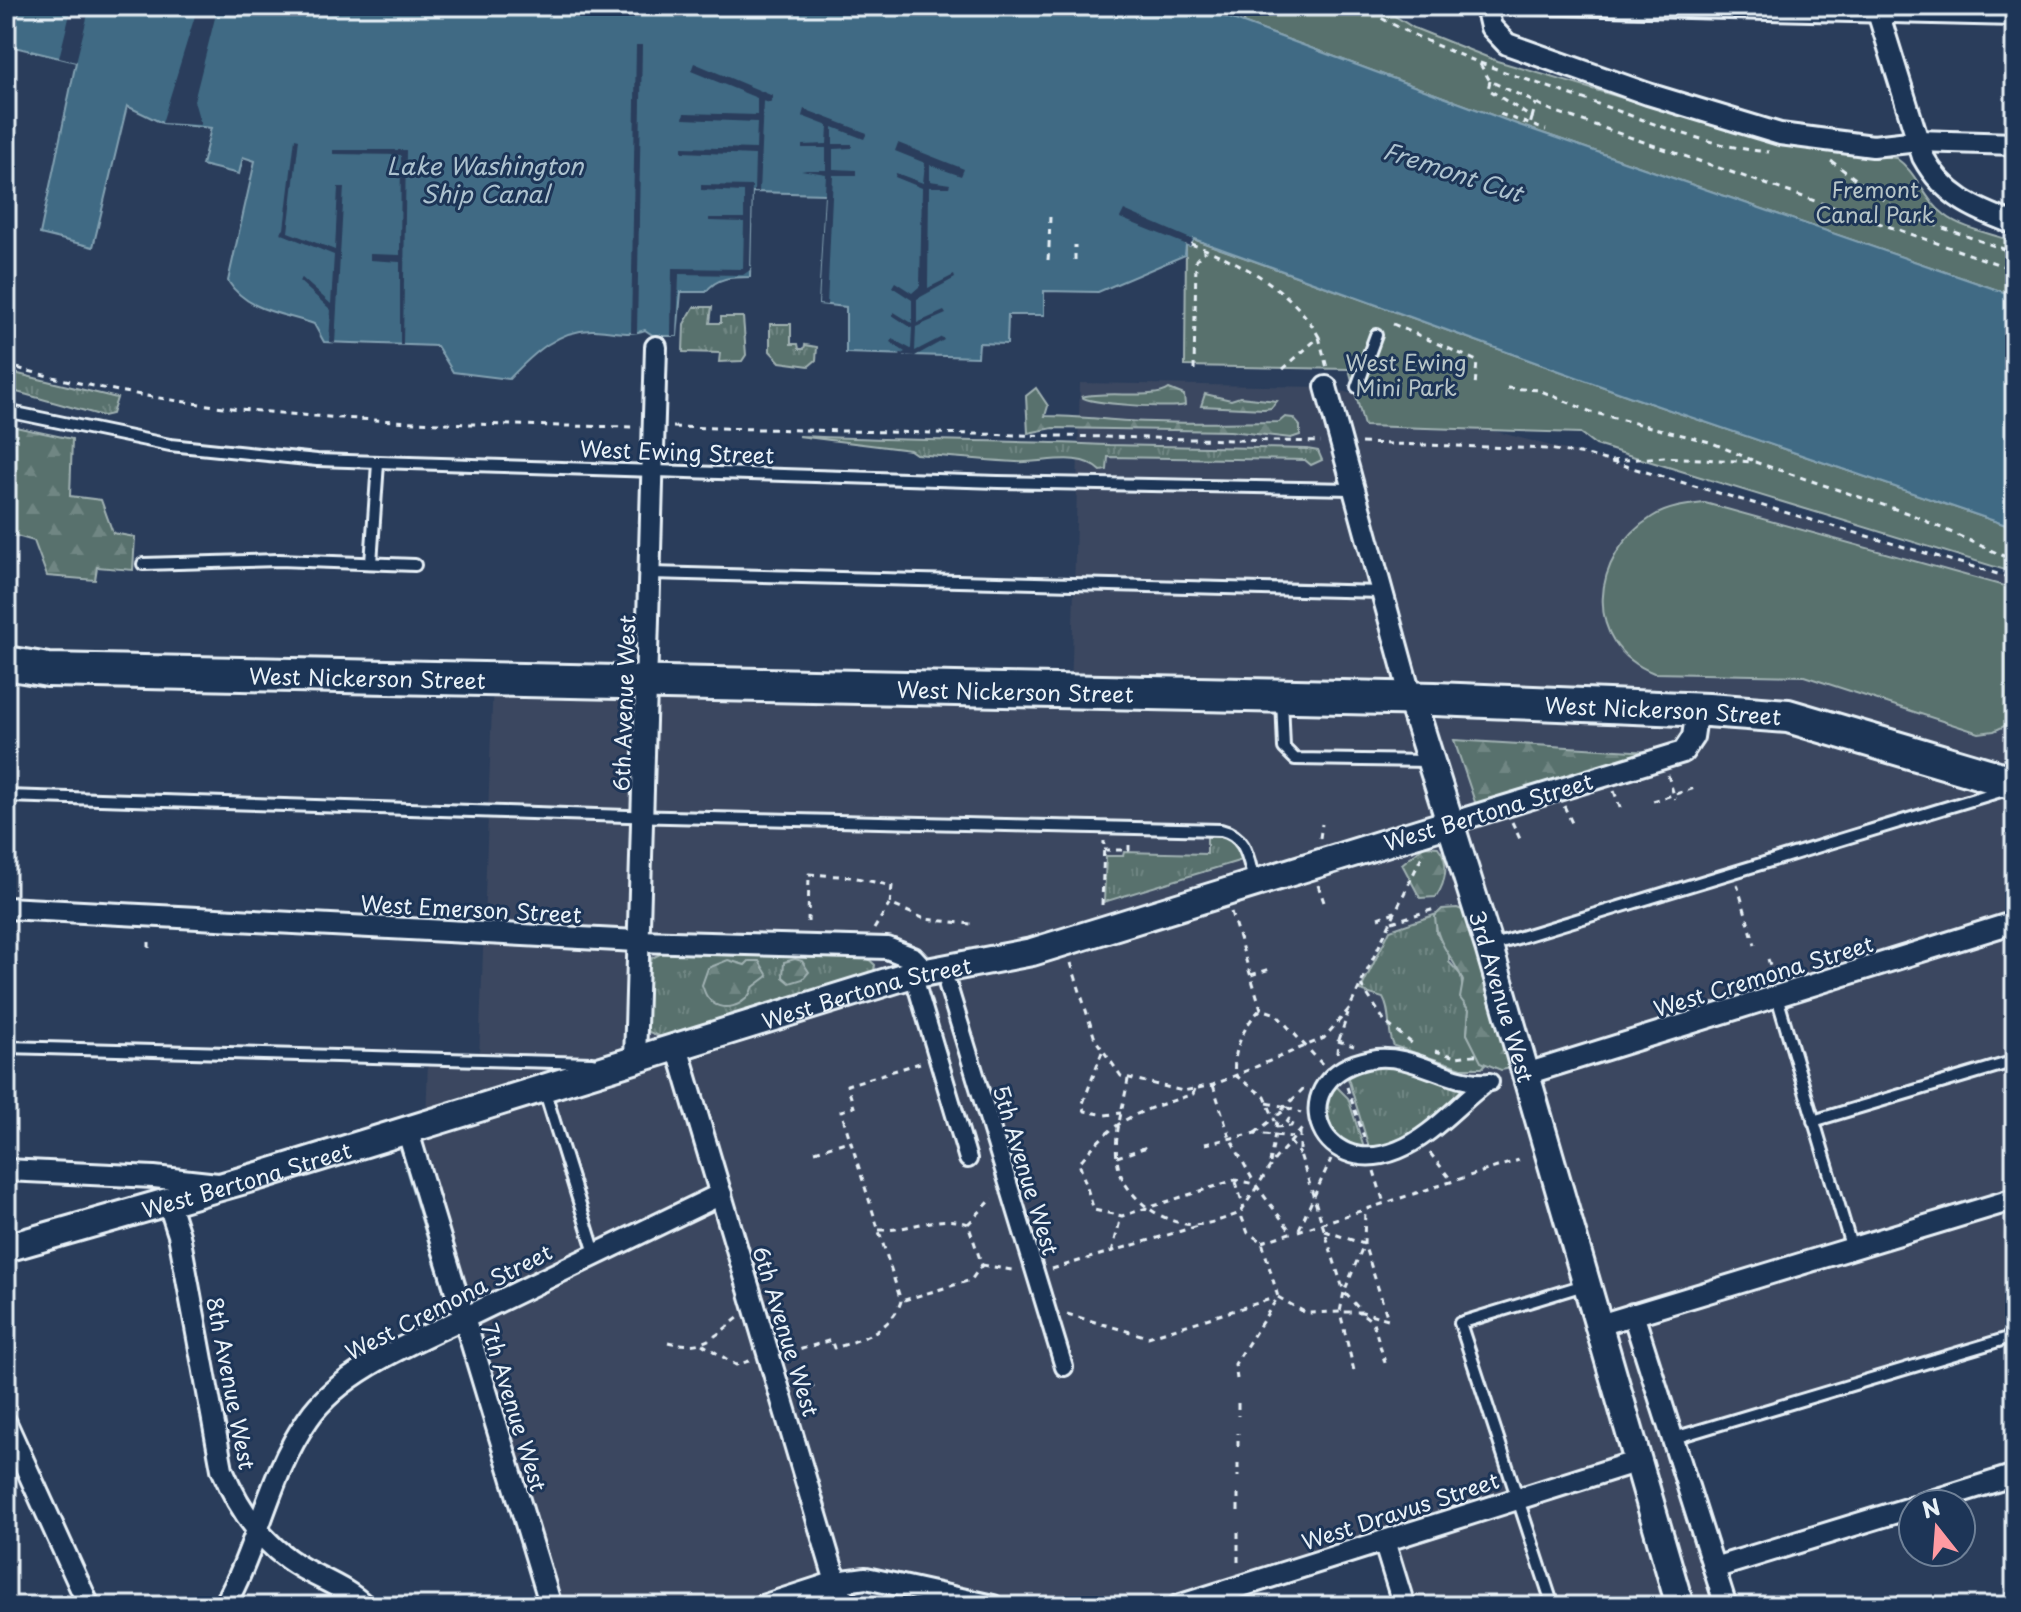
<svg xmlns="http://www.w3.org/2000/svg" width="2021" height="1612" font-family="'Playpen Sans',sans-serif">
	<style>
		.built { fill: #3a4760 }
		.industrial { fill: url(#industrial-grid) }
		.grass { fill: url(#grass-tufts); stroke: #a0b1b2; stroke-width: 2 }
		.forest { fill: url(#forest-firs); stroke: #a0b1b2; stroke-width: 2 }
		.green { fill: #58716d; stroke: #a0b1b2; stroke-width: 2 }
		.water { fill: #3f6b84; stroke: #83a1b2; stroke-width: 2 }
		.pier { fill: #2a3d5b }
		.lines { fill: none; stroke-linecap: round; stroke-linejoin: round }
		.stream { stroke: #83a1b2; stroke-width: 5 }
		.service-casing { stroke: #e8f1f8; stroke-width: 16 }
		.pedestrian-casing { stroke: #e8f1f8; stroke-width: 22 }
		.minor-casing { stroke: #e8f1f8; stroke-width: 26 }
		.tertiary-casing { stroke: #e8f1f8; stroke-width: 32 }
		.primary-casing { stroke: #e8f1f8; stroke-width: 38 }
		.path { stroke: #e8f1f8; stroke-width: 3; stroke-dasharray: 6 6; stroke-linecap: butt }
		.service { stroke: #1d3557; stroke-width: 10 }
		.pedestrian { stroke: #1d3557; stroke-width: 16 }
		.minor { stroke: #1d3557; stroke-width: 20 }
		.tertiary { stroke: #1d3557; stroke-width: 26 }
		.primary { stroke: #1d3557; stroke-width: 32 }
		.labels { text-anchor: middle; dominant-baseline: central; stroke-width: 6; stroke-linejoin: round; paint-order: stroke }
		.park-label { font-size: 22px; fill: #b6c4c7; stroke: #1d3557 }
		.street-label { font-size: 22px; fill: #e8f1f8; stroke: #1d3557 }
		.water-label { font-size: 24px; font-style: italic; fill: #adc2cf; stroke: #1d3557 }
	</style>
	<defs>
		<pattern id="industrial-grid" width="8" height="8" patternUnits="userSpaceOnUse" patternTransform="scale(2)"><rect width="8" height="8" fill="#3a4760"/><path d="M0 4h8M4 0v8" fill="none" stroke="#566278"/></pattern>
		<pattern id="grass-tufts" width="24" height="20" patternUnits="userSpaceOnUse" patternTransform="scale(2)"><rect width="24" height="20" fill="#58716d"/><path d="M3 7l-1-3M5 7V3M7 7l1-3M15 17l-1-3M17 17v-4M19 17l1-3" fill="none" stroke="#708683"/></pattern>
		<pattern id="forest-firs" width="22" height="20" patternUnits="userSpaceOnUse" patternTransform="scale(2)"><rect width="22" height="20" fill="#58716d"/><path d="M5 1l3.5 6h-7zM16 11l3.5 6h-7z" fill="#708683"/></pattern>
	</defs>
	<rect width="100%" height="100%" fill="#2a3d5b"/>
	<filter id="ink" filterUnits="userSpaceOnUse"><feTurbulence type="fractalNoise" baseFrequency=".0125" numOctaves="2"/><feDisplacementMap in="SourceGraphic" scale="16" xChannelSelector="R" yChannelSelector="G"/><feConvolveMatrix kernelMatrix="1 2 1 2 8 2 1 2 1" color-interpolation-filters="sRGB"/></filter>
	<g filter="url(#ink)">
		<g class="built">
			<path d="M1952 6H2015V17L1951 15Z"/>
			<path d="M1080 383 1326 387 1608 461 2015 579V1336L1675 1438 1724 1606H1404L1384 1541 1178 1606H993L836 1582 852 1606H551L407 1129 426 1123 428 1058 479 1059 493 678 1071 693Z"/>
		</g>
		<path class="industrial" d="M1197 6H1253L1243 23Z"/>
		<g class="grass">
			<path d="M694 307H712L710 323H721V317H743L746 355 742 361 719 362 720 353 683 352 684 324Z"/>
			<path d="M770 324H791V344H798L799 349H804L805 345 817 347 816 360 809 366 780 362 770 351Z"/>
			<path d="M6 371 117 398 112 414 103 416 6 389Z"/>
			<path d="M798 436C902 441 1007 440 1109 445L1307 449 1318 451 1322 460 1311 465 1305 460 1108 457 1107 470 1101 471C1079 450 1043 464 1016 462 983 460 950 457 916 454L910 450Z"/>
			<path d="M1207 834C1228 834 1236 839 1242 860L1104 902 1106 856H1123L1124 852 1207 854Z"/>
			<path d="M1437 914 1436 933 1449 949V962L1461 975 1464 1004 1469 1010 1467 1034 1485 1065 1482 1068H1462L1394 1046C1386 1030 1392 1013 1383 998L1360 991 1390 930Z"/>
			<path d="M664 952 865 956 875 965 874 972 867 977 665 1039 649 1032 646 1025 650 965 652 958Z"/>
			<path d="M1390 1064 1462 1089C1442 1112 1403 1153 1369 1147L1347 1075 1367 1065Z"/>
			<path d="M1336 1086 1348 1098 1364 1148C1338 1141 1327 1128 1326 1102Z"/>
		</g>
		<g class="forest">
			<path d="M1036 388 1048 406 1045 416C1074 416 1098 419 1128 421 1178 424 1229 423 1279 422L1285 417 1293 418 1300 426V435L1291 438 1230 431 1053 428 1028 433 1026 396Z"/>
			<path d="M1169 389 1184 395 1185 405C1172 409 1089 404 1082 397 1105 390 1154 400 1169 389Z"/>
			<path d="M1205 394 1231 400 1240 397 1277 401 1271 408 1264 409 1201 406Z"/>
			<path d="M6 425 72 439 70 496 101 500 113 533 135 537 133 570 97 567 95 580 47 576 34 541 6 533Z"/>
			<path d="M1454 740 1650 752 1476 805Z"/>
			<path d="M1424 846 1438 847C1450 862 1446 882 1436 897L1420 898 1402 864Z"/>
			<path d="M1457 908 1470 913 1483 980 1489 986 1512 1068 1501 1070 1481 1062 1467 1034 1469 1010 1460 998 1463 981C1454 957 1436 945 1435 916L1442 909Z"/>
			<path d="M795 959 802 961 809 972 803 979 790 983 783 977 784 962Z"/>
			<path d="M728 960 745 965 749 961H759L768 976 752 988C748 1006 720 1015 708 998 705 995 704 990 702 985L708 968Z"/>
		</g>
		<g class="green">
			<path d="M1253 6H1379L1414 28 1497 61 1772 142 1896 158C1917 172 1924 200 1945 215 1962 229 1994 234 2015 242V296L1519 125 1243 23Z"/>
			<path d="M1193 239 1629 396 2015 528V573L1596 445 1580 433 1364 426 1349 369 1185 366 1186 244Z"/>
			<path d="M1705 503 2015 589V721L1994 731 1979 733 1804 676 1654 673C1581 644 1591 555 1652 517 1668 507 1687 505 1705 503Z"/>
		</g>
		<path class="water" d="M6 6H1197L1519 125 2015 296V528L1629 396 1194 239 1190 246 1186 245 1185 255 1098 292 1044 291V315H1008L1007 344 979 343 978 357 846 353V307L819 304 825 194 752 192 750 277C733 277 716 277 706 292H681L677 336H654L645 330C630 336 611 331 595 330 559 328 532 355 509 379L453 372 437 346 324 342 314 324C282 313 247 311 228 281L255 161 243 157 239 174 202 165 211 128 162 123 127 106 93 247 40 234 76 62 6 45Z"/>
		<g class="pier">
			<path d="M72 6H90L76 62 59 58Z"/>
			<path d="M198 6H218L194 101 201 125 162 123Z"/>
			<path d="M636 45H642L637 333H631Z"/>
			<path d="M694 63 773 96 770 103 763 101 759 192H754L755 155 682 152V147L756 149 757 122 683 119 684 113 757 115V98L691 71Z"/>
			<path d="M804 109 867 133 864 139 833 127V144H852V148L833 149V169L856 170V175H833L827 305 819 304 826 174 801 170H826V148H802V145L827 144 828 126 802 116Z"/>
			<path d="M295 138 299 139 288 232 335 250 338 187H344L335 343 329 342 331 310 299 281 302 278 331 304 334 255 280 233 284 229Z"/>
			<path d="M898 143 964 169 961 176 930 165V181L950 184 949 187H929L928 288 954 275 955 278 917 299V323L944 311 946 314 916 327 915 351 942 337 944 340 915 356 899 355 905 352 890 342 892 339 911 349 912 328 892 315 894 312 912 323V300L892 287 895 282 912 293 920 286 922 188 895 177 896 173 923 183 925 163 895 151Z"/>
			<path d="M333 150H406L403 345H400V262L370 260V254L400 255 401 155 333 154Z"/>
			<path d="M701 185 752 186 750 270 743 275 679 274 677 336H671L672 268 743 269 744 222 709 221V218H744V192L701 190Z"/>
			<path d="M1124 210 1193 240 1190 246 1120 218Z"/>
		</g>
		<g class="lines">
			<path class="stream" d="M405 1161 449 1305"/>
			<g class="service-casing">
				<g id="service">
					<path d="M1486 7 2015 20"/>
					<path d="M1357 387 1376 335"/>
					<path d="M6 411 170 445 317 460 998 482 1351 489"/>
					<path d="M371 563 378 463"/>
					<path d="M143 564 279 560 415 565"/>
					<path d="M651 573 1381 592"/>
					<path d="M1282 698 1284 748 1295 759 1430 761"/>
					<path d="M6 796 627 816 1221 830C1247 836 1248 859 1254 881"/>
					<path d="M1491 946 2004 790"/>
					<path d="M1777 997 1852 1249"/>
					<path d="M6 1047 592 1063"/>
					<path d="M544 1089 595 1253"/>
					<path d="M1813 1121 2015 1061"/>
					<path d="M1674 1438 2015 1336"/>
					<path d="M1553 1606 1460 1323 1584 1285"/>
				</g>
			</g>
			<g class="pedestrian-casing">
				<g id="pedestrian">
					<path d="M913 974 968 1159"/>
					<path d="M948 986 1064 1367"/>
					<path d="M1486 1083C1458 1104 1431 1137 1398 1150 1316 1183 1280 1076 1371 1059 1412 1051 1449 1086 1490 1082"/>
				</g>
			</g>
			<g class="minor-casing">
				<g id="minor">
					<path d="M1486 6 1491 27 1507 44 1648 94 1780 134 1873 146 1918 141 2015 144"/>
					<path d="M1876 6 1923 157C1945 197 1975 209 2015 224"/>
					<path d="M1326 387 1411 698"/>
					<path d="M1450 823 1683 752 1693 737 1697 710"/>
					<path d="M6 908 637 941 887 948 913 958 925 971"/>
					<path d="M677 1047 836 1582 866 1578 993 1606"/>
					<path d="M635 1061 656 347"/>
					<path d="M1526 1074 2015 922"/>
					<path d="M407 1129 551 1606"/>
					<path d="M6 1170 154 1177 218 1184"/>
					<path d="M168 1201 179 1235 222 1469C239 1510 263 1546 302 1568 325 1581 346 1588 365 1606"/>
					<path d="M1633 1314 1726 1606"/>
					<path d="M1596 1326 2015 1199"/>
					<path d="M6 1423 89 1606"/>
					<path d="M1922 1504 2015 1475"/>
					<path d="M1384 1541 1404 1606"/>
					<path d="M1714 1568 1913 1507"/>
					<path d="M224 1606C258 1547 268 1476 308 1419 342 1368 426 1337 481 1310 561 1271 641 1232 721 1194"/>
					<path d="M762 1606 836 1582 842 1597 852 1606"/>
					<path d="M1178 1606 1638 1461"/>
				</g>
			</g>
			<g class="tertiary-casing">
				<g id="tertiary">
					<path id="s1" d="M1411 698 1489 947 1680 1606"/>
					<path id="s2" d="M6 1248 262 1175 906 976 1032 952 1450 823"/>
				</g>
			</g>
			<g class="primary-casing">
				<g id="primary">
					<path id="s3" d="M6 663 48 670 1435 699 1708 710 1788 716 2015 783"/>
				</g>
			</g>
			<g class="path">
				<path d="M1361 6C1433 51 1512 74 1592 102 1649 121 1708 147 1769 152"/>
				<path d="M1480 64 1490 81 1551 110 2015 270"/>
				<path d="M1490 81 1488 89 1532 118 1530 125"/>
				<path d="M1500 114 1546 130"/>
				<path d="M1532 118 1536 103"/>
				<path d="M1831 161 1903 214 2015 253"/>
				<path d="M1191 244C1241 262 1293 289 1319 337L1281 371"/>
				<path d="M1049 247 1050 216"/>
				<path d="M1048 260 1049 247"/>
				<path d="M1075 260V245"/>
				<path d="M1393 324 1477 361 1475 387"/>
				<path d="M1319 337 1327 368"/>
				<path d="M6 365C212 422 422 424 634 427"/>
				<path d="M1194 370 1196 260 1205 251"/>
				<path d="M1507 388 1539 390 1591 412 1710 442 1752 460"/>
				<path d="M673 427 1321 442"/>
				<path d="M1361 443 1549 449 1591 456 2015 579"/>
				<path d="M1611 461 1664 457 1755 462 1910 514 2015 561"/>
				<path d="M1668 775 1675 799"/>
				<path d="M1614 791 1621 810"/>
				<path d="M1653 801 1695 788"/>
				<path d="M1564 806 1573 825"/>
				<path d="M1512 822 1521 841"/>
				<path d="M1320 838 1322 824"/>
				<path d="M1104 850H1129V843"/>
				<path d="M1737 884 1755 945"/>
				<path d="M1318 885 1325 905"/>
				<path d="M1102 905 1104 841"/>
				<path d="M1231 912 1261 1009 1276 1014 1322 1064"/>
				<path d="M1378 918 1395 912"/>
				<path d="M808 922 809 874 852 877 892 886 890 904 925 919 971 924"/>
				<path d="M1392 922 1438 908"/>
				<path d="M874 929 889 905"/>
				<path d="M149 948V936"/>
				<path d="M1768 959 1773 974"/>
				<path d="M1071 963 1095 1039 1121 1076 1183 1091 1213 1085 1324 1038 1349 1009 1422 856"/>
				<path d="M1251 975 1270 969"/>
				<path d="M1361 985 1386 1023 1413 1044"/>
				<path d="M1260 1010C1244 1024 1232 1053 1235 1075L1265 1097 1275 1121"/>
				<path d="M1339 1040 1348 1013"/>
				<path d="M1435 1051 1456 1057 1482 1054"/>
				<path d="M1102 1052 1082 1106 1085 1111 1105 1115 1121 1113"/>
				<path d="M1337 1053 1338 1041 1354 1046"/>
				<path d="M1128 1079C1124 1106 1112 1137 1118 1165 1124 1199 1170 1230 1204 1224 1216 1222 1229 1217 1240 1213L1275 1159 1302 1129"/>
				<path d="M1213 1085 1230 1138 1255 1184"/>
				<path d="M1347 1087 1364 1137"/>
				<path d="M1195 1089 1193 1094C1137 1113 1118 1115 1079 1163L1094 1210 1122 1216 1235 1180 1255 1184 1292 1233"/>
				<path d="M1267 1103 1287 1107"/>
				<path d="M1282 1110 1305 1087"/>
				<path d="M1276 1127 1291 1126 1293 1121 1289 1119 1286 1124"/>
				<path d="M1300 1132V1154L1344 1292 1340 1312H1362L1344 1292 1364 1244 1365 1210"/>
				<path d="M1255 1133 1274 1118"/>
				<path d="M1290 1142 1300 1154"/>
				<path d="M1205 1144 1255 1133 1293 1137"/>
				<path d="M815 1151 849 1141"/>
				<path d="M1430 1153 1452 1181"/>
				<path d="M1117 1157 1147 1147"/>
				<path d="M1270 1163 1278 1115 1288 1108 1301 1113"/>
				<path d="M1374 1171 1384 1203"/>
				<path d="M1236 1182 1244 1208"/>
				<path d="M968 1224 993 1198"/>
				<path d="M1299 1229 1331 1159"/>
				<path d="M879 1230C909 1231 940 1213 968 1224L982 1265 971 1280 901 1301"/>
				<path d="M1298 1231 1519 1160"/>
				<path d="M1325 1231 1364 1244 1388 1319 1362 1312"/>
				<path d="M1262 1242 1293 1232"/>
				<path d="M1112 1252 1121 1217"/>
				<path d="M982 1265 1017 1271"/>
				<path d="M1052 1269 1198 1226"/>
				<path d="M1278 1297 1306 1313 1340 1312 1355 1375"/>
				<path d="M1067 1314 1148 1337 1274 1298"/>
				<path d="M1364 1315 1373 1322 1386 1366"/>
				<path d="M668 1342C703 1350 712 1339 739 1317"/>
				<path d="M702 1344 736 1365 752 1360"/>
				<path d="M789 1353 831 1340 834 1348C859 1341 893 1329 901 1301L841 1111 854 1107 847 1085 920 1063"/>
				<path d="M1237 1379 1235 1364 1278 1297 1262 1242 1248 1233 1240 1213"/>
				<path d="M801 1398 814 1385H819"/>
				<path d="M1238 1403V1416"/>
				<path d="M1238 1446V1433"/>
				<path d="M1238 1463V1477"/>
				<path d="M1238 1511V1494"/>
				<path d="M1238 1532V1566"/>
			</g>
			<use href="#service" class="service"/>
			<use href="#pedestrian" class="pedestrian"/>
			<use href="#minor" class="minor"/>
			<use href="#tertiary" class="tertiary"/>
			<use href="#primary" class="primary"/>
		</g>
	</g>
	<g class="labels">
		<g class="park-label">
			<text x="1875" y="188">Fremont<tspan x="1875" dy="25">Canal Park</tspan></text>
			<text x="1406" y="361">West Ewing<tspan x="1406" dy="25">Mini Park</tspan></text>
		</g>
		<g class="street-label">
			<text transform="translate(677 451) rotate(2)">West Ewing Street</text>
			<text stroke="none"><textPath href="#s3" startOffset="362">West Nickerson Street</textPath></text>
			<text stroke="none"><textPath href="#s3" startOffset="1010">West Nickerson Street</textPath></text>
			<text transform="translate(623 703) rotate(-88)">6th Avenue West</text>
			<text stroke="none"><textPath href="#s3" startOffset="1658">West Nickerson Street</textPath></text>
			<text transform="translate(1488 811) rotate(-17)">West Bertona Street</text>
			<text transform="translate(471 908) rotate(3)">West Emerson Street</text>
			<text transform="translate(1763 975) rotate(-17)">West Cremona Street</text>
			<text stroke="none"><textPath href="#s2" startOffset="898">West Bertona Street</textPath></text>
			<text stroke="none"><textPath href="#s1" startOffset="312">3rd Avenue West</textPath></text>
			<text transform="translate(1027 1170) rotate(73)">5th Avenue West</text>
			<text stroke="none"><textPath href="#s2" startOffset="250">West Bertona Street</textPath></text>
			<text transform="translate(448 1301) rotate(-27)">West Cremona Street</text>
			<text transform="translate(787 1331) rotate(73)">6th Avenue West</text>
			<text transform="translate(232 1383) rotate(79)">8th Avenue West</text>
			<text transform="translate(515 1407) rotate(73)">7th Avenue West</text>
			<text transform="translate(1400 1510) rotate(-18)">West Dravus Street</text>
		</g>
		<g class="water-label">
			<text x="485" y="165">Lake Washington<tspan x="485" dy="28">Ship Canal</tspan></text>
			<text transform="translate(1453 171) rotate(18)">Fremont Cut</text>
		</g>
	</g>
	<rect width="2021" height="1612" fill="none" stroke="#1d3557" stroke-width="32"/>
	<rect x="16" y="16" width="1989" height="1580" fill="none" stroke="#e8f1f8" stroke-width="3" filter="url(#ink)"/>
	<g transform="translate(1937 1528) rotate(343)"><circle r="38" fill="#1d3557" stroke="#6e8097" stroke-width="2"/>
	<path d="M0-6L14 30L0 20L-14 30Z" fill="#ff9aa2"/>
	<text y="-12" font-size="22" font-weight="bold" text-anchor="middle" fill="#e8f1f8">N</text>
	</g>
</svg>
